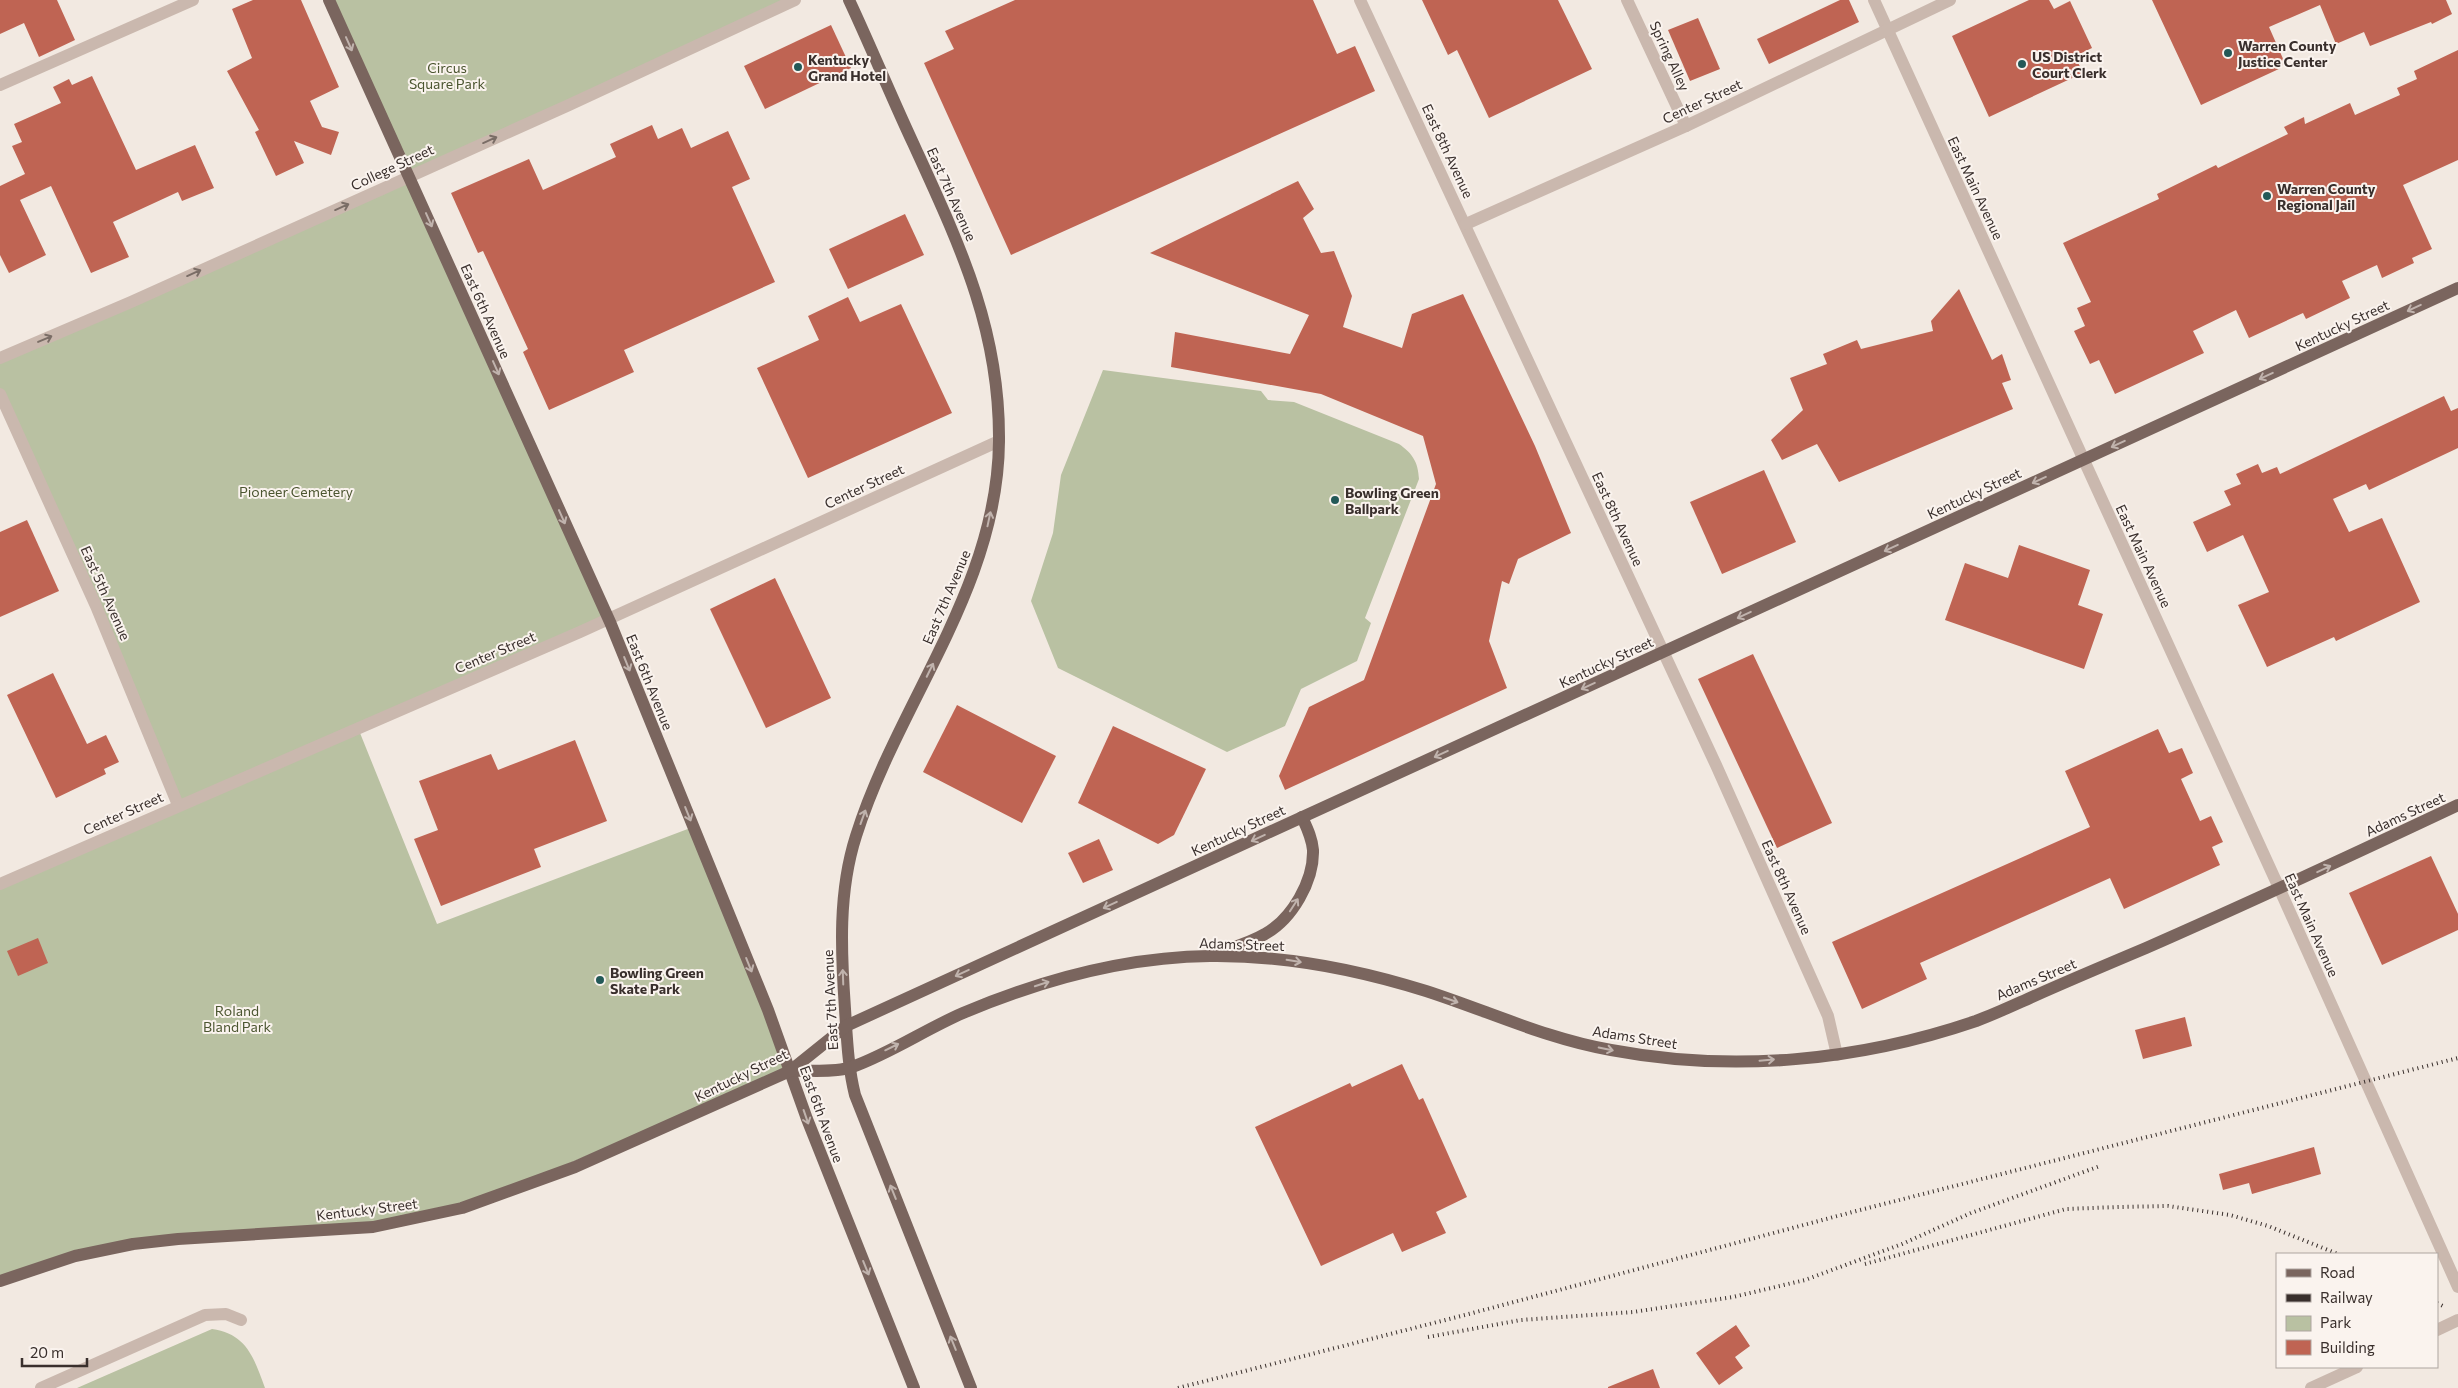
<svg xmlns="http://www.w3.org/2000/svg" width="2458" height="1388" font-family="Commissioner,sans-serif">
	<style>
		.green { fill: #b9c1a2 }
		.building { fill: #bf6453 }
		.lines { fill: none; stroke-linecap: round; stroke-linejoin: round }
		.minor { stroke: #cab8ae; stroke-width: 12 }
		.major { stroke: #7a655e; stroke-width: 12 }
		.rail { stroke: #392f2c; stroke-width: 4; stroke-dasharray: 1 4; stroke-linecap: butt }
		.oneway { stroke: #c0b3ad }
		.oneway2 { stroke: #7a6d66 }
		.poi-dot { fill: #235958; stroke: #faf3ee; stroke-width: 2 }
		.labels { text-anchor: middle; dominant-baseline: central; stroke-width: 4; stroke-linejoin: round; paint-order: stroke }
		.poi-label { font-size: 14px; font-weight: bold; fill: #392f2c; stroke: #faf3ee; text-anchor: start }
		.street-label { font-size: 14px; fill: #392f2c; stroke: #faf3ee }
		.park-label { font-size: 14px; fill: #4c5631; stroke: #faf3ee }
	</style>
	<rect width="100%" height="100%" fill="#f2e9e1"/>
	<g class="green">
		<path d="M329 0H794L409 176 610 622 358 728 437 924 693 827 790 1071 462 1208 330 1230 178 1239 75 1256 0 1282V885L178 805 0 395V358L409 176Z"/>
		<path d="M1103 370 1261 391 1268 400 1294 402 1399 444C1413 454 1418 462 1419 479L1365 618 1371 623 1357 661 1301 689 1285 726 1227 752 1058 668 1031 601 1053 533 1061 475Z"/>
		<path d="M212 1329C247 1334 254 1358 265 1388H77Z"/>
	</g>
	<g class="building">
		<path d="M0 0H57L75 40 39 57 24 23 0 34Z"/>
		<path d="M253 0H301L339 87 310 101 322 127 339 132 331 155 294 141 304 163 276 176 255 132 259 130 227 71 252 58 232 9Z"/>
		<path d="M1015 0H1313L1337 54 1355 46 1375 91 1011 255 924 63 954 49 945 31Z"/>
		<path d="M1422 0H1558L1592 69 1489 118 1457 50 1448 55Z"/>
		<path d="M1840 0H1849L1859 22 1769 64 1757 39Z"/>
		<path d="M2029 0H2049L2054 9 2070 1 2092 48 2075 56 2083 73 1989 117 1952 36Z"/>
		<path d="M2152 0H2446L2452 14 2432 24 2431 22 2370 46 2364 32 2336 44 2320 5 2269 27 2284 61 2281 68 2201 105Z"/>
		<path d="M1698 18 1720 69 1690 81 1668 30Z"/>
		<path d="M831 25 851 68 765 109 744 66Z"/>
		<path d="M2458 50V160L2403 185 2432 249 2412 258 2414 263 2382 278 2377 265 2342 281 2350 298 2306 319 2303 313 2249 338 2236 310 2193 331 2204 353 2115 394 2099 360 2090 364 2074 331 2085 326 2077 308 2091 302 2063 243 2159 199 2157 194 2216 165 2218 168 2288 134 2284 127 2304 117 2305 124 2350 103 2355 115 2400 95 2397 88 2417 79 2414 71Z"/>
		<path d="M92 76 136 170 195 145 214 188 182 201 178 192 113 222 129 257 91 273 51 186 20 200 46 255 9 273 0 255V186L25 174 12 146 22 142 14 124 61 103 53 87 69 79 72 85Z"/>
		<path d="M652 125 658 139 682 128 691 148 728 131 750 179 732 187 775 282 624 350 634 372 549 410 523 352 528 349 483 251 478 253 451 193 529 159 543 190 616 157 610 144Z"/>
		<path d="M1298 181 1314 209 1303 218 1321 253 1334 251 1352 296 1343 327 1402 348 1412 314 1463 294 1535 446 1571 533 1518 559 1509 584 1502 581 1489 641 1507 688 1285 790 1279 776 1309 707 1364 680 1436 484 1423 436 1321 394 1171 367 1175 332 1290 354 1309 315 1150 253Z"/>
		<path d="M905 214 924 255 848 289 829 249Z"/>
		<path d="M1959 289 1992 360 2002 354 2011 380 2002 383 2013 409 1839 482 1817 444 1782 460 1771 440 1803 410 1790 378 1827 364 1823 354 1857 340 1861 349 1933 331 1931 321Z"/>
		<path d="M848 297 860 322 901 304 952 413 808 478 757 368 819 340 808 316Z"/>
		<path d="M2444 396 2451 411 2458 408V448L2369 490 2366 484 2333 499 2349 532 2382 518 2420 602 2336 641 2334 637 2267 667 2238 605 2269 592 2243 535 2207 552 2193 522 2231 505 2224 491 2241 484 2236 474 2258 464 2262 473 2277 467 2280 474Z"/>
		<path d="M1764 470 1796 542 1722 574 1690 502Z"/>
		<path d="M27 520 59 591 0 617V532Z"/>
		<path d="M2019 545 2090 570 2078 605 2103 614 2084 669 1945 620 1965 563 2008 578Z"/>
		<path d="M775 578 831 698 766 728 710 609Z"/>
		<path d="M1753 654 1832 823 1777 848 1698 679Z"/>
		<path d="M53 673 87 744 106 735 119 762 104 769 106 774 56 798 7 695Z"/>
		<path d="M957 705 1056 756 1022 823 923 772Z"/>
		<path d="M1113 726 1206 769 1174 835 1158 844 1078 803Z"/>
		<path d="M2158 729 2169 753 2182 748 2193 773 2181 779 2200 821 2211 816 2223 842 2212 847 2220 865 2124 909 2110 878 1920 963 1927 979 1862 1009 1832 942 2090 827 2065 771Z"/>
		<path d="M575 740 607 821 534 849 541 867 441 906 414 839 438 830 419 781 491 754 498 770Z"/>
		<path d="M1099 839 1113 870 1083 883 1068 853Z"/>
		<path d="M2431 856 2458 914V930L2382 965 2349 893Z"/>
		<path d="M38 938 48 963 18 976 7 951Z"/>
		<path d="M2185 1017 2192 1046 2143 1059 2135 1030Z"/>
		<path d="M1402 1064 1419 1100 1423 1098 1467 1197 1436 1212 1446 1233 1402 1252 1393 1233 1321 1266 1255 1127 1350 1083 1352 1087Z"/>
		<path d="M2314 1147 2321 1174 2252 1194 2249 1183 2223 1190 2219 1174Z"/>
		<path d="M1736 1325 1750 1346 1735 1357 1743 1368 1719 1385 1696 1353Z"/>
		<path d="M1653 1369 1660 1388H1608V1387Z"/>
	</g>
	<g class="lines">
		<g class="minor">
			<path d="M1360 0 1716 765 1828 1016 1837 1055"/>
			<path d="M1627 0 1686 126"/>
			<path d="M1874 0 2280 890 2458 1287"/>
			<path d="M0 85 193 0"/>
			<path d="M1466 224 1686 126 1950 0"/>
			<path d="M0 358 131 302 569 105 795 0"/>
			<path d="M0 394 96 606 178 805"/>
			<path d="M0 884 580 632 999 441"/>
			<path d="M2437 1330 2458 1320"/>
			<path d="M41 1388 205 1315 226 1314 241 1320"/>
			<path d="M2311 1388 2357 1367"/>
		</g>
		<g class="major">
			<path d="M329 0 610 622 768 1010 807 1119 914 1388"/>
			<path d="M849 0C871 47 891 96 913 143 959 244 1000 328 999 441 998 588 898 702 856 836 838 892 841 952 845 1009 847 1039 848 1067 855 1095L971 1388"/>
			<path d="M1215 954C1231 948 1250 943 1265 934 1292 919 1314 881 1313 850 1312 838 1307 828 1302 817"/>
			<path d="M790 1071C809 1070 834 1073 852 1067 889 1054 926 1029 963 1013 1041 980 1124 957 1210 956 1284 955 1356 969 1426 991 1488 1011 1547 1039 1611 1050 1733 1073 1859 1061 1976 1021 1995 1014 2014 1005 2032 997 2070 980 2108 964 2146 948 2251 902 2354 854 2458 805"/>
			<path d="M0 1281 75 1256 133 1244 178 1239 373 1227 462 1208 575 1167 790 1071 846 1026 2458 288"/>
		</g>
		<g class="rail">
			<path d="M1865 1264 2066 1209 2118 1207 2168 1206 2230 1215 2268 1226 2338 1254"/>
			<path d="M2437 1303 2443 1306"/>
			<path d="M1428 1337 1521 1320 1633 1312 1733 1297 1805 1280 1902 1244 1971 1213 2100 1166"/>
			<path d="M1178 1388 1465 1315 1860 1210 2458 1058"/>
		</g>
	</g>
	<defs><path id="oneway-shaft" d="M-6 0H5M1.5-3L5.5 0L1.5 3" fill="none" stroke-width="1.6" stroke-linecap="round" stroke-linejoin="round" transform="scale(1.25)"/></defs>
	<g class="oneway">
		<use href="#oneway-shaft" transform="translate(349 44) rotate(66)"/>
		<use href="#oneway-shaft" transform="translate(429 220) rotate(66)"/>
		<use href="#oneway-shaft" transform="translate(2414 308) rotate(155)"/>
		<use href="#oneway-shaft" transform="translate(496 368) rotate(66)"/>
		<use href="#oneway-shaft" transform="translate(2266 376) rotate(155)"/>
		<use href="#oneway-shaft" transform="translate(2118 444) rotate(155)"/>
		<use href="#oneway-shaft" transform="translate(2039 480) rotate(155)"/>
		<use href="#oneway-shaft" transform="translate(562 517) rotate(66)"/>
		<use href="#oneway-shaft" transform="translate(989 519) rotate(-78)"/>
		<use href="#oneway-shaft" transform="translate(1891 548) rotate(155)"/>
		<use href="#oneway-shaft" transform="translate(1744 615) rotate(155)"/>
		<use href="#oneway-shaft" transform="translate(627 664) rotate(68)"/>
		<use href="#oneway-shaft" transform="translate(930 670) rotate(-64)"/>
		<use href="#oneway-shaft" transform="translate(1588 686) rotate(155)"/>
		<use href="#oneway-shaft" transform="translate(1441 754) rotate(155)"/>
		<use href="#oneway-shaft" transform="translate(688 814) rotate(68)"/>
		<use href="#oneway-shaft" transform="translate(863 817) rotate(-70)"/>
		<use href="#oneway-shaft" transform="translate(1258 838) rotate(155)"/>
		<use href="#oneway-shaft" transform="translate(2324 869) rotate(-25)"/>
		<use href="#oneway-shaft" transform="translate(1110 905) rotate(155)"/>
		<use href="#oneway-shaft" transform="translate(1294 905) rotate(-57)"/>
		<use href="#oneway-shaft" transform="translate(1294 961) rotate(9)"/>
		<use href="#oneway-shaft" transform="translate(749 965) rotate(68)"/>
		<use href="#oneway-shaft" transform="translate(962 973) rotate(155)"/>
		<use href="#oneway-shaft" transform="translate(843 977) rotate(-92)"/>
		<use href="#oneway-shaft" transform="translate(1042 984) rotate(-18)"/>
		<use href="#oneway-shaft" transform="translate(1451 1000) rotate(19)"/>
		<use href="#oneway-shaft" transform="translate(892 1047) rotate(-26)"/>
		<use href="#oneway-shaft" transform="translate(1606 1049) rotate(12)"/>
		<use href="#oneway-shaft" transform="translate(1767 1060) rotate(-5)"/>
		<use href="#oneway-shaft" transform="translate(806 1117) rotate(71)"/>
		<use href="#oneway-shaft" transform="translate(893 1192) rotate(-112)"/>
		<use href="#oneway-shaft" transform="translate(866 1268) rotate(68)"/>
		<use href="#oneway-shaft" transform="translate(953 1343) rotate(-112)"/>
	</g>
	<g class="oneway2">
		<use href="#oneway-shaft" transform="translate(490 140) rotate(-24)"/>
		<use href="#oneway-shaft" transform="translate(342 207) rotate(-24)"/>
		<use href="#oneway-shaft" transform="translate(194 273) rotate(-24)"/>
		<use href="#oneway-shaft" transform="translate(45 339) rotate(-23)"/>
	</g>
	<g class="poi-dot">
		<circle cx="2228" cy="53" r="5"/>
		<circle cx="2022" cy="64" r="5"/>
		<circle cx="798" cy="67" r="5"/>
		<circle cx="2267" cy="196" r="5"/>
		<circle cx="1335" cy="500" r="5"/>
		<circle cx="600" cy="980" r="5"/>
	</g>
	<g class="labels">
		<g class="poi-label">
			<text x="2238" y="45">Warren County<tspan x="2238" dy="16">Justice Center</tspan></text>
			<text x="2032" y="56">US District<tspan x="2032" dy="16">Court Clerk</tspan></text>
			<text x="808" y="59">Kentucky<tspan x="808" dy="16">Grand Hotel</tspan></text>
			<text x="2277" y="188">Warren County<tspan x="2277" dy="16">Regional Jail</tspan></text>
			<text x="1345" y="492">Bowling Green<tspan x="1345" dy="16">Ballpark</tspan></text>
			<text x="610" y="972">Bowling Green<tspan x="610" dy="16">Skate Park</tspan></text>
		</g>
		<g class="street-label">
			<text transform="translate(1670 56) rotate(65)">Spring Alley</text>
			<text transform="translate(1702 101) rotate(-25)">Center Street</text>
			<text transform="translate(1448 151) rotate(65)">East 8th Avenue</text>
			<text transform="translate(392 167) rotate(-25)">College Street</text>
			<text transform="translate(1976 188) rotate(65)">East Main Avenue</text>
			<text transform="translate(952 194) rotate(66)">East 7th Avenue</text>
			<text transform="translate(486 311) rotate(66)">East 6th Avenue</text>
			<text transform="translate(2342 325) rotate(-25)">Kentucky Street</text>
			<text transform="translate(864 486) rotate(-25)">Center Street</text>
			<text transform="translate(1974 493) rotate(-25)">Kentucky Street</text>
			<text transform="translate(1618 519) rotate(65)">East 8th Avenue</text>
			<text transform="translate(2144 556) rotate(65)">East Main Avenue</text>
			<text transform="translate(106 593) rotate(66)">East 5th Avenue</text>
			<text transform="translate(946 597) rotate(-67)">East 7th Avenue</text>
			<text transform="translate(495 652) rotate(-23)">Center Street</text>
			<text transform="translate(1606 662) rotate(-25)">Kentucky Street</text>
			<text transform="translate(650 682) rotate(68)">East 6th Avenue</text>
			<text transform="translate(123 813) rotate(-24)">Center Street</text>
			<text transform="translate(2405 814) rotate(-25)">Adams Street</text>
			<text transform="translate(1238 830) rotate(-25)">Kentucky Street</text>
			<text transform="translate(1787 887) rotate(66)">East 8th Avenue</text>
			<text transform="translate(2312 925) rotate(66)">East Main Avenue</text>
			<text transform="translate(1242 944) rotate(2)">Adams Street</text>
			<text transform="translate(2036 979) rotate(-23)">Adams Street</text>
			<text transform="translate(830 1000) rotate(-93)">East 7th Avenue</text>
			<text transform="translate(1635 1037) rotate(9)">Adams Street</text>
			<text transform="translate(741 1075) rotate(-26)">Kentucky Street</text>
			<text transform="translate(822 1114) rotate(70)">East 6th Avenue</text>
			<text transform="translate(367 1209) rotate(-7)">Kentucky Street</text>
		</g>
		<g class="park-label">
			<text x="447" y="67">Circus<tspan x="447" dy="16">Square Park</tspan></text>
			<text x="296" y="491">Pioneer Cemetery</text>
			<text x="237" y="1010">Roland<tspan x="237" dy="16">Bland Park</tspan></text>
		</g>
	</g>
	<rect x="2276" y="1253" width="162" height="115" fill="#faf3ee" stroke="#ada5a0"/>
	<rect x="2286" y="1269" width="25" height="8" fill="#7a655e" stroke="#ada5a0"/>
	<text x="2320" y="1278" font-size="15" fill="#392f2c">Road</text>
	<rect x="2286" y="1294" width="25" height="8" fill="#392f2c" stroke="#ada5a0"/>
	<text x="2320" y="1303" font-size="15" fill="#392f2c">Railway</text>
	<rect x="2286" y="1316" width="25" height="15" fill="#b9c1a2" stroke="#ada5a0"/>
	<text x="2320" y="1328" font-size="15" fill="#392f2c">Park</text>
	<rect x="2286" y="1340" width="25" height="15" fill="#bf6453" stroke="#ada5a0"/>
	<text x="2320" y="1353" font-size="15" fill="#392f2c">Building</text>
	<path d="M22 1358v8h65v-8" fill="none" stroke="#392f2c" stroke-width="2.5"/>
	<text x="30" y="1358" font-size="15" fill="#392f2c" stroke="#faf3ee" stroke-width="4" paint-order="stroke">20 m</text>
</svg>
